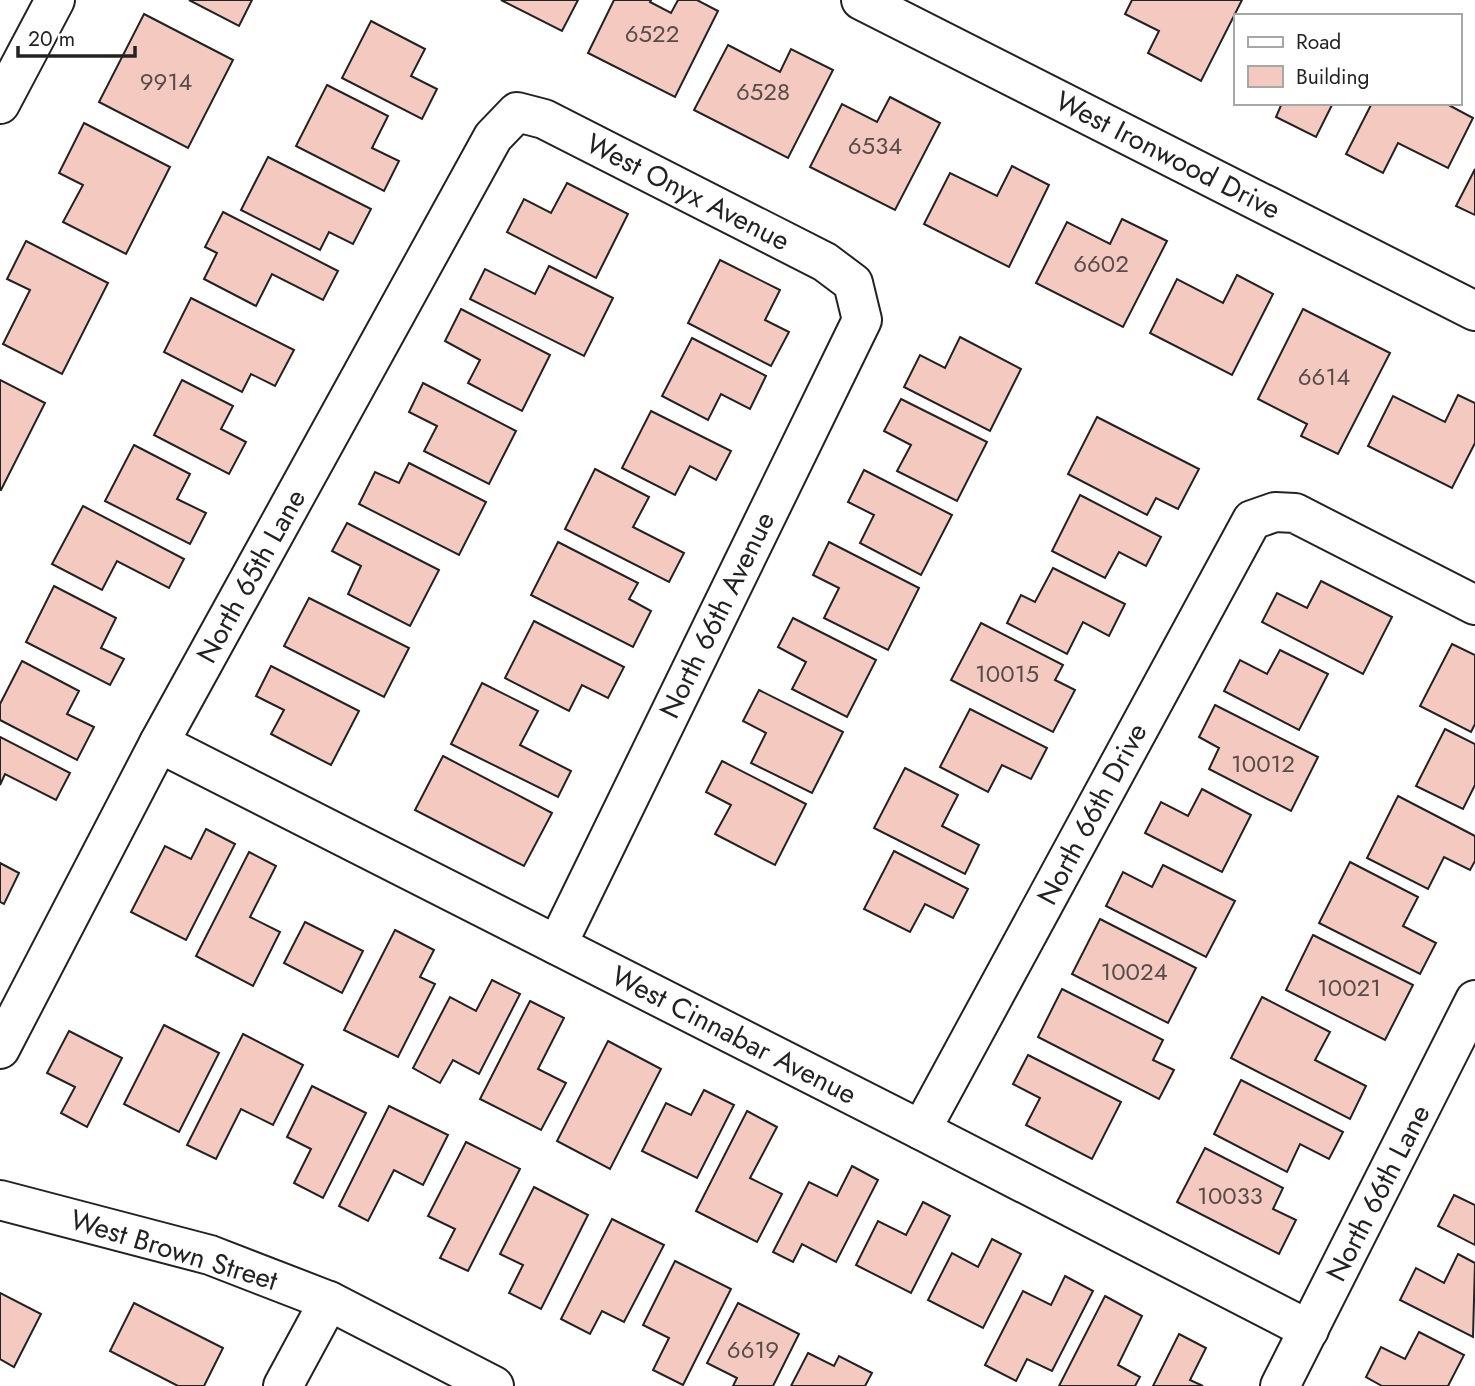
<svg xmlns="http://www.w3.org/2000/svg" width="1475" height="1386" font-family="Jost,sans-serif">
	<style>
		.building { fill: #f3c9c0; stroke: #222; stroke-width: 2 }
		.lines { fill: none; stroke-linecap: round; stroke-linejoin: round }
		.minor-casing { stroke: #222; stroke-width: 42 }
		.minor { stroke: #fff; stroke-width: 38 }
		.labels { text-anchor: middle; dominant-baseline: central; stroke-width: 5; stroke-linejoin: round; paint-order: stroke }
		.number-label { font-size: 24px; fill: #564c4a }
		.street-label { font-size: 28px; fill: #222; stroke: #fff }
	</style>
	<rect width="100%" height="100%" fill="#fff"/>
	<g class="building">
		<path d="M189 0H252L239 26Z"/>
		<path d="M501 0H578L562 31Z"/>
		<path d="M614 0H651L650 2 671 13 678 0H697L718 11 675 97 588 53Z"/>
		<path d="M1132 0H1242L1201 81 1148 53 1159 31 1125 14Z"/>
		<path d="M144 14 233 60 188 148 99 102Z"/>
		<path d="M371 21 425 49 411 76 437 89 422 119 342 78Z"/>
		<path d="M728 45 780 72 791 49 833 70 788 158 694 110Z"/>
		<path d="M327 85 388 116 372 148 399 161 384 191 296 146Z"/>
		<path d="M890 97 940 123 895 210 810 167 842 104 877 122Z"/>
		<path d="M1282 103H1333L1316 137 1276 117Z"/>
		<path d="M1372 103H1445L1473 118 1448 168 1398 143 1383 173 1346 154Z"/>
		<path d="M84 123 170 167 126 254 63 222 83 185 59 173Z"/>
		<path d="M268 157 371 209 353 244 329 232 320 250 241 210Z"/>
		<path d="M1012 166 1049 185 1009 267 924 224 950 173 997 196Z"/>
		<path d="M1475 169V215L1456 206Z"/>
		<path d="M567 183 628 214 596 278 507 232 524 199 551 213Z"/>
		<path d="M223 212 338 271 323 300 272 274 256 306 204 279 217 253 205 247Z"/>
		<path d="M1122 219 1167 241 1123 327 1036 283 1067 222 1110 244Z"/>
		<path d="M26 241 108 283 62 374 3 344 30 290 7 279Z"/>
		<path d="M720 260 780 290 765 320 789 332 771 366 688 323Z"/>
		<path d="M549 266 613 298 584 356 470 299 485 269 535 294Z"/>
		<path d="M1237 275 1273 294 1232 375 1150 333 1177 279 1223 303Z"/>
		<path d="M191 298 294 350 275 386 251 374 242 392 164 352Z"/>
		<path d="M461 309 550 355 522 411 468 383 480 360 445 341Z"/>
		<path d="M1303 309 1390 353 1338 454 1301 436 1307 424 1258 399Z"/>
		<path d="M960 337 1021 369 990 431 904 387 920 355 945 368Z"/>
		<path d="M692 338 766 376 750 409 721 394 708 420 662 396Z"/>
		<path d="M0 380 45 403 1 490H0Z"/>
		<path d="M182 380 233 406 221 429 246 442 229 474 154 435Z"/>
		<path d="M423 383 516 431 489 484 424 451 437 426 409 412Z"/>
		<path d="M1458 395 1475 403V443L1452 488 1368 446 1393 396 1445 422Z"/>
		<path d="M901 399 987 442 957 501 897 471 911 445 884 431Z"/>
		<path d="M651 411 731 451 716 480 690 466 675 495 622 468Z"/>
		<path d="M1097 417 1199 469 1178 509 1156 498 1147 515 1068 474Z"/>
		<path d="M134 445 190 474 177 499 206 513 190 544 105 501Z"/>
		<path d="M409 463 486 502 459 555 359 504 375 472 399 483Z"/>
		<path d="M595 469 649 497 633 527 684 553 669 582 565 529Z"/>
		<path d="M864 470 952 515 921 575 860 543 874 515 848 502Z"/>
		<path d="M1080 495 1161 537 1146 566 1119 552 1105 578 1052 551Z"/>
		<path d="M83 506 184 559 169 588 117 561 102 590 52 564Z"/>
		<path d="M347 523 439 570 410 626 348 594 361 566 332 551Z"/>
		<path d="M558 542 638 583 629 599 651 611 633 647 531 595Z"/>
		<path d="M829 542 919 588 888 650 824 618 839 588 813 575Z"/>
		<path d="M1053 568 1125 604 1109 636 1083 622 1067 654 1007 623 1021 595 1035 602Z"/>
		<path d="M1321 581 1392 617 1363 674 1262 622 1277 593 1307 608Z"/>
		<path d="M54 586 116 618 101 648 124 659 110 685 26 642Z"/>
		<path d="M309 598 409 648 384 697 284 646Z"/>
		<path d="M793 618 876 660 847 717 792 689 806 662 778 647Z"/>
		<path d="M534 621 624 667 608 698 582 685 569 711 505 678Z"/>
		<path d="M981 623 1063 665 1055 680 1075 690 1053 732 951 680Z"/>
		<path d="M1452 644 1475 655V724L1471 732 1420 706Z"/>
		<path d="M1280 650 1328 674 1299 730 1224 691 1240 660 1267 674Z"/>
		<path d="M22 661 79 691 67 714 94 727 77 760 0 720V704Z"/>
		<path d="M271 666 359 711 331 765 271 734 284 710 256 696Z"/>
		<path d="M482 683 538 711 520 745 571 771 558 797 451 744Z"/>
		<path d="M759 690 843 732 812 793 751 763 766 733 743 721Z"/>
		<path d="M1215 705 1318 757 1291 811 1209 769 1219 748 1199 737Z"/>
		<path d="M970 709 1047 748 1031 779 1002 765 988 792 940 767Z"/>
		<path d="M1445 729 1475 744V785L1463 809 1416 786Z"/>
		<path d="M0 737 70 773 56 800 5 774 0 785Z"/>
		<path d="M443 756 552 813 524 866 415 810Z"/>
		<path d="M722 761 806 804 775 865 715 834 731 805 706 792Z"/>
		<path d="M905 768 958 795 942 826 979 845 965 874 874 828Z"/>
		<path d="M1202 789 1251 815 1222 872 1145 833 1161 802 1188 816Z"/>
		<path d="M1398 796 1475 836V861L1470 870 1444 857 1428 889 1367 858Z"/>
		<path d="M206 829 235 844 186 940 131 912 165 846 191 859Z"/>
		<path d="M894 851 968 889 953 918 925 904 910 932 864 909Z"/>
		<path d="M249 852 276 866 250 917 280 932 253 986 196 956Z"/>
		<path d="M1350 862 1418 897 1403 926 1436 943 1420 974 1319 923Z"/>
		<path d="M0 863 19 873 4 904 0 902Z"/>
		<path d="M1163 865 1235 901 1206 957 1106 906 1123 872 1152 887Z"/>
		<path d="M1100 919 1196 968 1168 1023 1072 974Z"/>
		<path d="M305 922 363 951 342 993 284 963Z"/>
		<path d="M395 930 434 950 420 977 435 984 398 1057 344 1030Z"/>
		<path d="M1313 935 1413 985 1385 1040 1286 990Z"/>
		<path d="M492 980 520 994 479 1074 453 1060 440 1083 413 1068 450 997 476 1011Z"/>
		<path d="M1062 989 1163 1040 1153 1060 1174 1070 1159 1099 1038 1037Z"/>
		<path d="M1262 997 1330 1032 1315 1060 1366 1086 1350 1119 1231 1058Z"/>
		<path d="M530 1001 564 1018 538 1069 566 1083 541 1130 480 1099Z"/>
		<path d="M164 1025 219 1053 179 1132 124 1104Z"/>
		<path d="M69 1031 122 1058 87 1127 61 1113 75 1087 47 1073Z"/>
		<path d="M243 1034 303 1065 273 1125 241 1109 216 1159 187 1145Z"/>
		<path d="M608 1041 661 1069 610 1169 557 1141Z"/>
		<path d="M1028 1055 1121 1102 1092 1159 1026 1125 1040 1098 1013 1084Z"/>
		<path d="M1241 1080 1343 1132 1329 1159 1300 1144 1287 1172 1214 1134Z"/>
		<path d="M312 1086 366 1113 323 1198 294 1183 311 1149 287 1137Z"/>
		<path d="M704 1090 734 1105 697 1178 642 1151 666 1103 691 1115Z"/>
		<path d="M389 1106 448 1135 423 1185 394 1170 368 1221 339 1206Z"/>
		<path d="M747 1111 777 1127 750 1178 782 1194 757 1242 696 1211Z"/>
		<path d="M466 1142 520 1169 468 1271 440 1258 455 1229 428 1216Z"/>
		<path d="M1205 1148 1283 1188 1273 1209 1296 1220 1279 1254 1177 1202Z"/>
		<path d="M852 1166 878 1180 836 1262 802 1244 793 1262 773 1252 809 1182 837 1196Z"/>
		<path d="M534 1187 588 1215 541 1309 509 1293 523 1265 500 1254Z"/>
		<path d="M1454 1195 1475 1205V1245L1438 1226Z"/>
		<path d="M923 1202 950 1216 911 1293 856 1265 878 1221 906 1235Z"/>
		<path d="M612 1219 664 1245 624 1322 602 1311 590 1334 561 1319Z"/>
		<path d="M992 1239 1021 1254 983 1328 928 1300 952 1253 978 1267Z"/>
		<path d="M1458 1254 1475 1263 1473 1337 1400 1300 1416 1268 1444 1283Z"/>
		<path d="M675 1261 731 1289 683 1385 653 1370 669 1338 643 1325Z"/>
		<path d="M1065 1276 1093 1291 1052 1371 1027 1359 1016 1381 985 1365 1023 1291 1051 1305Z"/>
		<path d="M0 1293 41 1314 14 1367 0 1359Z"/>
		<path d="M1105 1296 1142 1316 1118 1365 1140 1377 1135 1386H1059Z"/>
		<path d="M134 1303 223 1348 204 1386H178L110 1351Z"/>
		<path d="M738 1303 799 1334 773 1386H733L737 1378 707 1363Z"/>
		<path d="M1419 1332 1464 1355 1448 1386H1382L1366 1377 1381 1347 1405 1359Z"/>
		<path d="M1179 1334 1206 1348 1190 1380 1203 1386H1153Z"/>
		<path d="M808 1353 834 1366 839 1356 872 1373 865 1386H791Z"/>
	</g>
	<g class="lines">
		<g class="minor-casing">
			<g id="minor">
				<path d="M861 0 1475 311"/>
				<path d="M0 104 55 0"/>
				<path d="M159 743 921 1130 1309 1330"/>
				<path d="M0 1049 159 743 493 137 517 112 544 119 825 262 853 283 862 320 557 945"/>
				<path d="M921 1130 1252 520 1275 512 1295 513 1475 605"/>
				<path d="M0 1200 210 1255 329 1301 494 1386"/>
				<path d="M283 1386 329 1301"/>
				<path d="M1280 1386 1475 1000"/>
			</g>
		</g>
		<use href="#minor" class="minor"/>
	</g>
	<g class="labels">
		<g class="number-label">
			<text x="652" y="33">6522</text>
			<text x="166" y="81">9914</text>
			<text x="763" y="91">6528</text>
			<text x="875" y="145">6534</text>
			<text x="1101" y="263">6602</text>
			<text x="1324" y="376">6614</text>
			<text x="1007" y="673">10015</text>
			<text x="1263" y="763">10012</text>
			<text x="1134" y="971">10024</text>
			<text x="1349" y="987">10021</text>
			<text x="1230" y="1195">10033</text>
			<text x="753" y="1349">6619</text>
		</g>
		<g class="street-label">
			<text transform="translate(1168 155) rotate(27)">West Ironwood Drive</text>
			<text transform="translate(688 192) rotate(27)">West Onyx Avenue</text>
			<text transform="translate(251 576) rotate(-61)">North 65th Lane</text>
			<text transform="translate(717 615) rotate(-64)">North 66th Avenue</text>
			<text transform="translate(1092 814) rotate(-62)">North 66th Drive</text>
			<text transform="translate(734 1035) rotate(27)">West Cinnabar Avenue</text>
			<text transform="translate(1378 1193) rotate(-63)">North 66th Lane</text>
			<text transform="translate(174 1250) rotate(17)">West Brown Street</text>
		</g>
	</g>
	<rect x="1234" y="14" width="228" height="91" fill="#ffffff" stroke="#a7a7a7" stroke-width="2"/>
	<rect x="1248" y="37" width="35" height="10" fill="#ffffff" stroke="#a7a7a7" stroke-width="2"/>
	<text x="1296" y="49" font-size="21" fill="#222222">Road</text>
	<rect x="1248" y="66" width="35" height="21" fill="#f3c9c0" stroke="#a7a7a7" stroke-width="2"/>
	<text x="1296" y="84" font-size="21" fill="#222222">Building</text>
	<path d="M18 46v10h117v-10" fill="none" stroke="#222222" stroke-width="3.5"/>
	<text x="28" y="46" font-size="21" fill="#222222" stroke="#ffffff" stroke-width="5" paint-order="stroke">20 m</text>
</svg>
